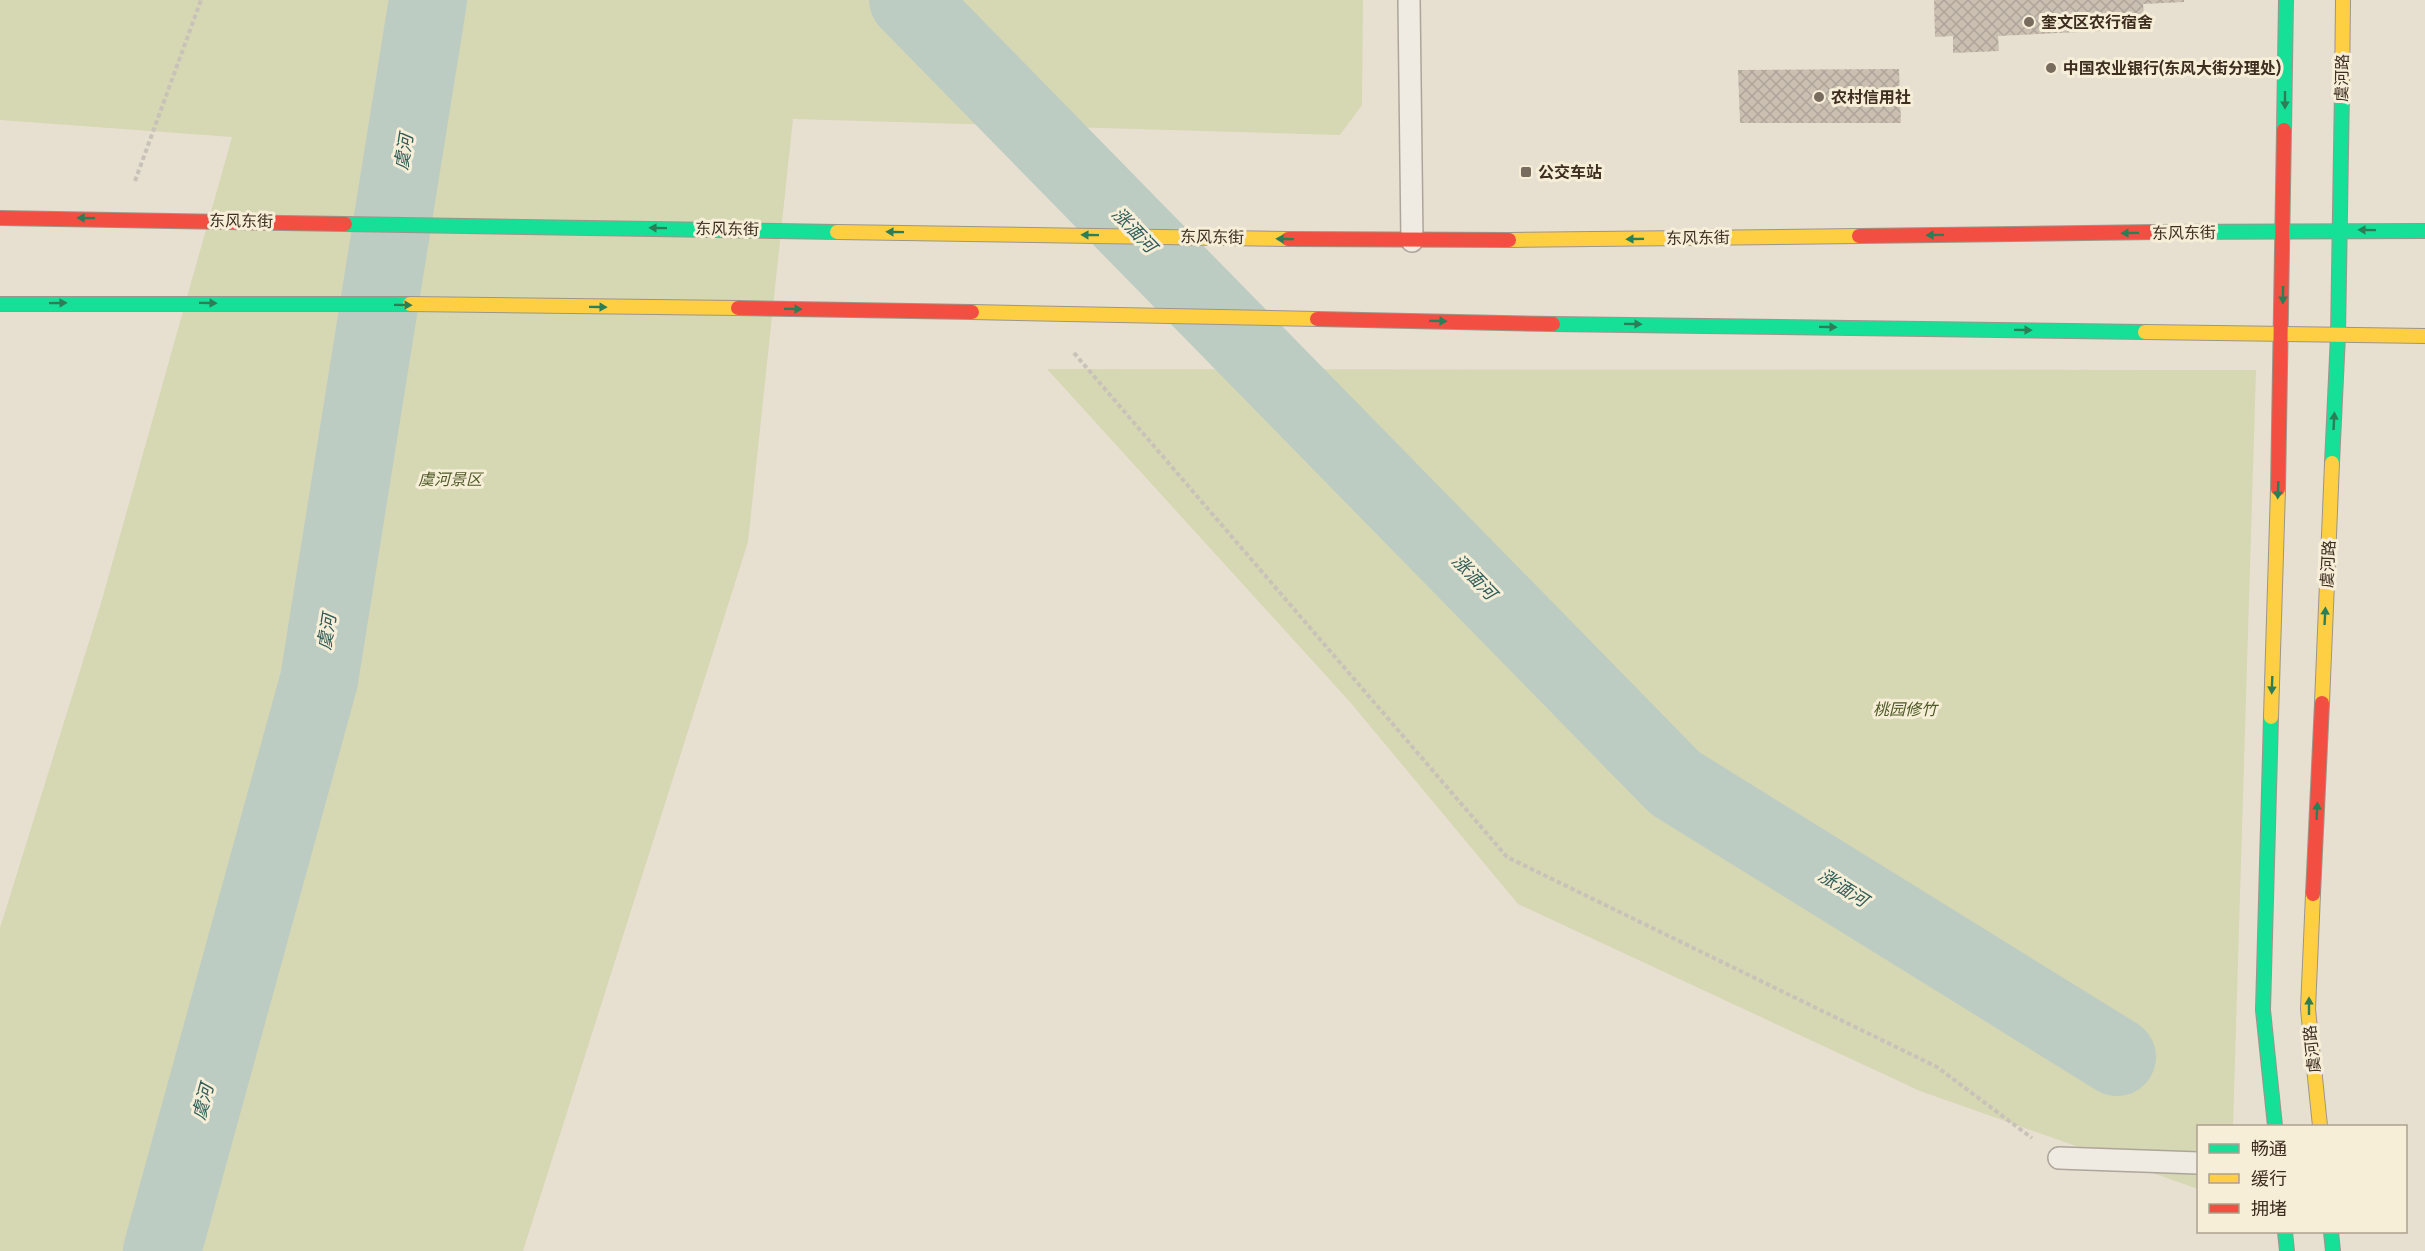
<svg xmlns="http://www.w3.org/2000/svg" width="2425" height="1251" font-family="Bitter,'Noto Sans SC',serif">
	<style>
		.park { fill: #d6d7b3 }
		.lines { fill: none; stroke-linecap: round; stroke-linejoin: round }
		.river { stroke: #bcccc2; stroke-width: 78 }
		.building { fill: url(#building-cross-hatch) }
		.lane-casing { stroke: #ada599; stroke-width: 24 }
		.fast-casing { stroke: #9c958a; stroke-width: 16 }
		.slow-casing { stroke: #9c958a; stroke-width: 16 }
		.jam-casing { stroke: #9c958a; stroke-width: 16 }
		.path { stroke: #c8c2b9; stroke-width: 4; stroke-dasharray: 4.5 3; stroke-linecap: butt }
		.lane { stroke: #efebe3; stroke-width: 21 }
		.fast { stroke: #16e098; stroke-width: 14 }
		.slow { stroke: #ffcf43; stroke-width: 14 }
		.jam { stroke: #f24e42; stroke-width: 14 }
		.oneway { fill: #2b7e56 }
		.poi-dot { fill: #786c5e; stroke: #f7eed8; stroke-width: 2 }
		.labels { text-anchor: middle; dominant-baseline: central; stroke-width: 6; stroke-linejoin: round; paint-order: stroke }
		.poi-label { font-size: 16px; font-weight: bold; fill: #3d2e20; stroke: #f7eed8; text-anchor: start }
		.street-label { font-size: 16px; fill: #3d2e20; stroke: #f7eed8 }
		.park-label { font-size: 16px; font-style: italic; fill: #4d5a26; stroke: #f7eed8 }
		.water-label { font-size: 18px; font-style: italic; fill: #2f5d5a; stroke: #f7eed8 }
	</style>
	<defs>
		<pattern id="building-cross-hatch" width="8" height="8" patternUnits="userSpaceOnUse" patternTransform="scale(1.5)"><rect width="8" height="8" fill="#cbbfb2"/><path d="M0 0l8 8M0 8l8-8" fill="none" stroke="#afa499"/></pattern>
	</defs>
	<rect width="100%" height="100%" fill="#e7e0d1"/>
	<g class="park">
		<path d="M0 0H1363L1362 105 1340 135 793 119 748 542 523 1251H0V928L101 603 232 137 0 120Z"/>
		<path d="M1047 369 2256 370 2233 1126H2198V1189L1920 1091 1518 904 1350 702Z"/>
	</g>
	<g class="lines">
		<g class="river">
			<path d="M908 0 1675 783 2117 1057"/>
			<path d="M162 1251 319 680 428 0"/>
		</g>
	</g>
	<g class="building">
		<path d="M1934 0H2184V2L2143 4 2144 14H2123V30L1998 36 1999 51 1953 53V36L1935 37Z"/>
		<path d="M1899 69 1901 123H1740L1738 70Z"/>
	</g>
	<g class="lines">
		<g class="lane-casing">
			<g id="lane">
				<path d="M1409 0 1412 241"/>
				<path d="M2059 1158 2198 1163"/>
			</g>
		</g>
		<g class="fast-casing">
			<g id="fast">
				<path d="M2284 130 2286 0"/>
				<path d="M345 224 837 232"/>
				<path d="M2156 232 2425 231"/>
				<path d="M0 304H410"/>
				<path d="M1553 324 2145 332"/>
				<path d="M2332 463 2338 335 2342 90"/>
				<path d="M2271 717 2263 1010 2275 1126"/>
				<path d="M2285 1232 2287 1251"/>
				<path d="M2331 1232 2333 1251"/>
			</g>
		</g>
		<g class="slow-casing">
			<g id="slow">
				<path d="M2342 90 2343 0"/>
				<path d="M837 232 1288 239"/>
				<path d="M1509 240 1859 236"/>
				<path d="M410 304 738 308"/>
				<path d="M972 312 1317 319"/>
				<path d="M2145 332 2425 336"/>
				<path d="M2322 703 2332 463"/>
				<path d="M2271 717 2278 489"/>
				<path d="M2313 894 2308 1009 2320 1126"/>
			</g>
		</g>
		<g class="jam-casing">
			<g id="jam">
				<path d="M0 218 345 224"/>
				<path d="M1859 236 2156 232"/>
				<path d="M1288 239 1509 240"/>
				<path d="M738 308 972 312"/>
				<path d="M1317 319 1553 324"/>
				<path d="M2278 489 2284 130"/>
				<path d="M2313 894 2322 703"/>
			</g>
		</g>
		<g class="path">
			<path d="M135 181 201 0"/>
			<path d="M1074 353 1507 857 1937 1067 2032 1138"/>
		</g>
		<use href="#lane" class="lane"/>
		<use href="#fast" class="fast"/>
		<use href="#slow" class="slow"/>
		<use href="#jam" class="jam"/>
	</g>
	<defs><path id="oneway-solid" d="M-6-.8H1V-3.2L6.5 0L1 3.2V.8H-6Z" transform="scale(1.5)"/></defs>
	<g class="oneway">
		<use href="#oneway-solid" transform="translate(2285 100) rotate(90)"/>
		<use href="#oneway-solid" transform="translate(86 218) rotate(-179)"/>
		<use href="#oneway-solid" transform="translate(658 228) rotate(-179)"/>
		<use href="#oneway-solid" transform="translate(2367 230) rotate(-179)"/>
		<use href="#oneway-solid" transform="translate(895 232) rotate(-179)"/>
		<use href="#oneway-solid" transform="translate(2130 233) rotate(179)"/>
		<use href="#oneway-solid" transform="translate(1090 235) rotate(-179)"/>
		<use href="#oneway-solid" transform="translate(1935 235) rotate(179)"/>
		<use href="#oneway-solid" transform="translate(1285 239) rotate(-179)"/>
		<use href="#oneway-solid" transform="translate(1635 239) rotate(179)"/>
		<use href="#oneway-solid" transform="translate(2283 295) rotate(91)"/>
		<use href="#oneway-solid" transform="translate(58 303) rotate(-1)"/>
		<use href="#oneway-solid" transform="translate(208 303) rotate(1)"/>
		<use href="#oneway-solid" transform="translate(403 305) rotate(1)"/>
		<use href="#oneway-solid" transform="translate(598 307) rotate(1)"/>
		<use href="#oneway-solid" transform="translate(793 309) rotate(1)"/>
		<use href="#oneway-solid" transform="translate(1438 321) rotate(1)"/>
		<use href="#oneway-solid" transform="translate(1633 324) rotate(1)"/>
		<use href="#oneway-solid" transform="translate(1828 327) rotate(1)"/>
		<use href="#oneway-solid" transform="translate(2023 330) rotate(1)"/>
		<use href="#oneway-solid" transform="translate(2334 421) rotate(-87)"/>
		<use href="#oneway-solid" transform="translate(2278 490) rotate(92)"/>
		<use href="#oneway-solid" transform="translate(2325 616) rotate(-87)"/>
		<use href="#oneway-solid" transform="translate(2272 685) rotate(92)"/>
		<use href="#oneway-solid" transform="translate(2317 811) rotate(-87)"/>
		<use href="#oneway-solid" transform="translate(2309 1006) rotate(-90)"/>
	</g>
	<g class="poi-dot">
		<circle cx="2029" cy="22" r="6"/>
		<circle cx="2051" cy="68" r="6"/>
		<circle cx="1819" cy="97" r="6"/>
		<rect x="1520" y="166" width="12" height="12" rx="3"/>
	</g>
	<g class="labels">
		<g class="poi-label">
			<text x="2041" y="22">奎文区农行宿舍</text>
			<text x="2063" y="68">中国农业银行(东风大街分理处)</text>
			<text x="1831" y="97">农村信用社</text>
			<text x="1538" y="172">公交车站</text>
		</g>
		<g class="street-label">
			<text transform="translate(2342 78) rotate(-89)">虞河路</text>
			<text transform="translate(241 221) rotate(1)">东风东街</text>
			<text transform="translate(727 229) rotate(1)">东风东街</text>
			<text transform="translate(2184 233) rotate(-1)">东风东街</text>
			<text transform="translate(1212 237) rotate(1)">东风东街</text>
			<text transform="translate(1698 238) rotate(-1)">东风东街</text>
			<text transform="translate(2328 564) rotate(-87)">虞河路</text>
			<text transform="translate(2312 1049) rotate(-96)">虞河路</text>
		</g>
		<g class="park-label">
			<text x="450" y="479">虞河景区</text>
			<text x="1905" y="709">桃园修竹</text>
		</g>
		<g class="water-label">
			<text transform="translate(404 152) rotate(-81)">虞河</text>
			<text transform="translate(1134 230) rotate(46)">涨湎河</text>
			<text transform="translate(1474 577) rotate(46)">涨湎河</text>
			<text transform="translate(327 632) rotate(-81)">虞河</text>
			<text transform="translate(1843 888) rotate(32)">涨湎河</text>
			<text transform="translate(203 1102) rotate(-75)">虞河</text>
		</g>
	</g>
	<rect x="2197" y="1125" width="210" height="108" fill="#f7eed8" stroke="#ada18e" stroke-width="1.5"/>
	<rect x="2209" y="1144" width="30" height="9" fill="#16e098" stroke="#ada18e" stroke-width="1.5"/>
	<text x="2251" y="1155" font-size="18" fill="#3d2e20">畅通</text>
	<rect x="2209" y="1174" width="30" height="9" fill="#ffcf43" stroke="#ada18e" stroke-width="1.5"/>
	<text x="2251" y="1185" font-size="18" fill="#3d2e20">缓行</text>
	<rect x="2209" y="1204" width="30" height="9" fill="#f24e42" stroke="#ada18e" stroke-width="1.5"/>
	<text x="2251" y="1215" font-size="18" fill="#3d2e20">拥堵</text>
</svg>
